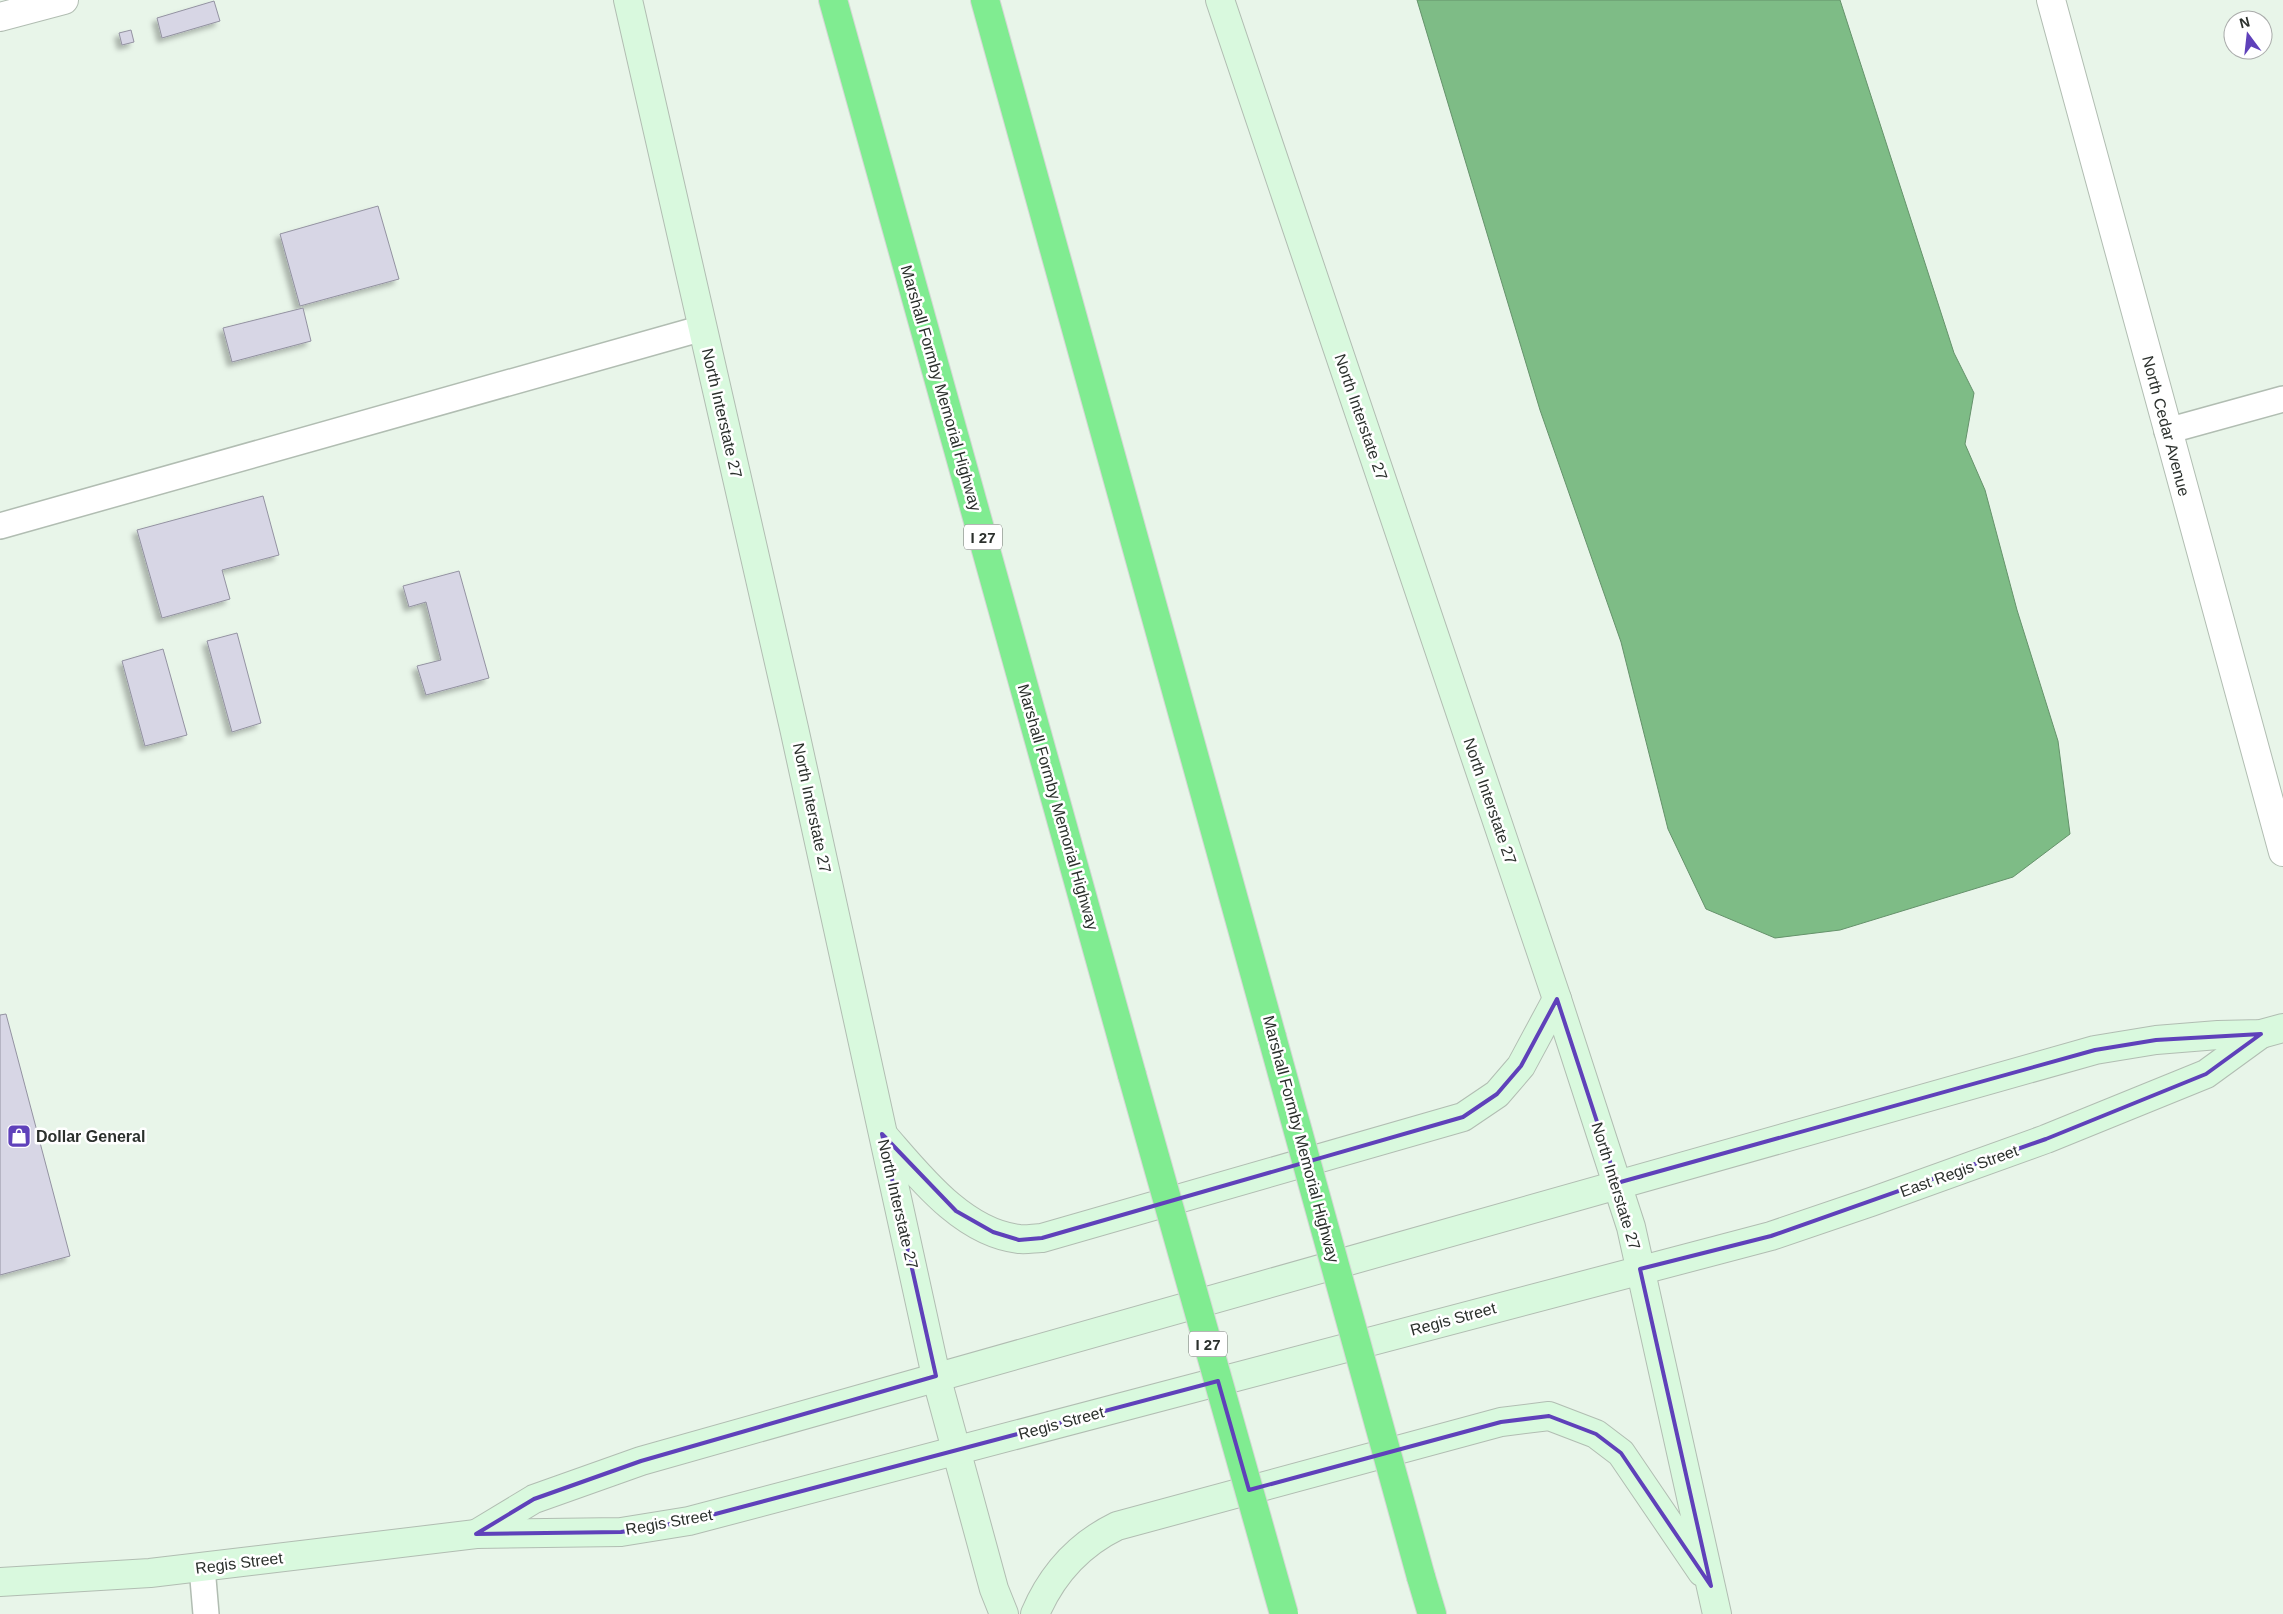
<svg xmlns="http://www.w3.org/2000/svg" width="2283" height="1614" font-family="Helvetica,sans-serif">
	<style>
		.water { fill: #7ebc86; stroke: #65926b }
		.building { fill: #d7d6e5; stroke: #9392a1; filter: url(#shadow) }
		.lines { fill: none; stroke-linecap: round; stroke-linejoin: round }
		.lane-casing { stroke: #b1bdb2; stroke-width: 28 }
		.street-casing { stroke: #b1bdb2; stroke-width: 30 }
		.secondary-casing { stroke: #b1bdb2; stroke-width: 30 }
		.highway-casing { stroke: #d5d6d5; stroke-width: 30 }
		.lane { stroke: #fff; stroke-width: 25 }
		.street { stroke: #fff; stroke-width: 28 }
		.secondary { stroke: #d9f9de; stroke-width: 28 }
		.highway { stroke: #80ec91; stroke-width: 28 }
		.highway-bridge-casing { stroke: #d5d6d5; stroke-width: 30; stroke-linecap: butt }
		.highway-bridge { stroke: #80ec91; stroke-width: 28 }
		.marked { fill: none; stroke: #5f41ba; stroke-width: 4; stroke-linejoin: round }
		.labels { text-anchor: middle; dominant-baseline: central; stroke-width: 5; stroke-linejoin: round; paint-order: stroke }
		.shield { fill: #fff; stroke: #6b6e6b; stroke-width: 1 }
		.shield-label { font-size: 15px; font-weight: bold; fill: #2b302c }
		.street-label { font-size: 16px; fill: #2b302c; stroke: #fff }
		.poi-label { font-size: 16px; font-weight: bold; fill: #2b302c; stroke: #fff; text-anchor: start }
	</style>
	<defs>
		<filter id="shadow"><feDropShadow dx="-4.5" dy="4.5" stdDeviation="2.5" flood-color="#0004"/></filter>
	</defs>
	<rect width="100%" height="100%" fill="#e8f5e9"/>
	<path class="water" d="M1417 0H1840L1954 353 1974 393 1965 444 1985 490 2017 610 2058 741 2070 834 2013 877 1840 930 1775 938 1706 909 1668 829 1621 642 1540 410Z"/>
	<g class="building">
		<path d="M214 1 220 21 162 38 157 18Z"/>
		<path d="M131 30 134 42 122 45 119 33Z"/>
		<path d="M378 206 399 279 300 306 280 234Z"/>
		<path d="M303 308 311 341 232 362 223 328Z"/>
		<path d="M263 496 279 555 222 570 230 599 162 618 137 530Z"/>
		<path d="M459 571 489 678 426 695 417 666 441 660 426 602 409 607 403 586Z"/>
		<path d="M237 633 261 723 232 732 207 641Z"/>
		<path d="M163 649 187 735 145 746 122 661Z"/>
		<path d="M6 1014 70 1256 0 1275V1015Z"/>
	</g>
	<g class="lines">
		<g class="lane-casing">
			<g id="lane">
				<path d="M2167 431 2283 399"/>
				<path d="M0 526 703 328"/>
				<path d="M202 1567 206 1614"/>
			</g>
		</g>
		<g class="street-casing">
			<g id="street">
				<path d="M2051 0 2283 852"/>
				<path d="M0 17 64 0"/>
			</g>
		</g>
		<g class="secondary-casing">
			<g id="secondary">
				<path d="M628 0 794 728 936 1376 994 1589 1004 1614"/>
				<path d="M1220 0 1557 999 1631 1227 1717 1614"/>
				<path d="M885 1137C919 1176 963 1233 1019 1239 1026 1240 1035 1238 1042 1238L1463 1117 1497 1094 1521 1066 1557 999"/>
				<path d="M476 1534 534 1499 641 1461 2095 1050 2156 1040 2218 1035 2261 1034 2283 1028"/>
				<path d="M0 1582 150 1573 476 1534 621 1532 689 1521 1771 1236 1871 1202 2046 1139 2206 1074 2261 1034"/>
				<path d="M1035 1614C1052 1574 1078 1545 1117 1526L1501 1422 1549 1416 1596 1434 1621 1453 1702 1572"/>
			</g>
		</g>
		<g class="highway-casing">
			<g id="highway">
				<path d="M833 0 1132 1075"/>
				<path d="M985 0 1272 1037"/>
				<path d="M1421 1577 1432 1614"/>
			</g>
		</g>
		<use href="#lane" class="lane"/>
		<use href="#street" class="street"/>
		<use href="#secondary" class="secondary"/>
		<use href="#highway" class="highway"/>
		<g class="highway-bridge-casing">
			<g id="highway-bridge">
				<path d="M1272 1037 1421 1577"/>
				<path d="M1132 1075 1284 1614"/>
			</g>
		</g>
		<use href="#highway-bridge" class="highway-bridge"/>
	</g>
	<path class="marked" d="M1557 999 1617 1183 2095 1050 2156 1040 2261 1034 2206 1074 2046 1139 1771 1236 1640 1269 1711 1586 1621 1453 1596 1434 1549 1416 1501 1422 1249 1490 1218 1381 689 1521 621 1532 476 1534 534 1499 641 1461 936 1376 882 1134 956 1211 993 1232 1019 1240 1042 1238 1463 1117 1497 1094 1521 1066Z"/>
	<defs>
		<g id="shop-square" transform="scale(1.25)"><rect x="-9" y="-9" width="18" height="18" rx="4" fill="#5f41ba" stroke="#fff"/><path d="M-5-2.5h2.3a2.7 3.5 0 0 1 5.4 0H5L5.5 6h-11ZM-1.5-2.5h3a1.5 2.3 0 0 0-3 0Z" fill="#fff"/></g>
	</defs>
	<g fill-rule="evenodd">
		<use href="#shop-square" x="19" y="1136"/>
	</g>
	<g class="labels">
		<g class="shield">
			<rect x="964" y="524.5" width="38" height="25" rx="4"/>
			<rect x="1189" y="1331.5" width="38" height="25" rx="4"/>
		</g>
		<g class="shield-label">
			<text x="983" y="537">I 27</text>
			<text x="1208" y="1344">I 27</text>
		</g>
		<g class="street-label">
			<text transform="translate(941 388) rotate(74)">Marshall Formby Memorial Highway</text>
			<text transform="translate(722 413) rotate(77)">North Interstate 27</text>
			<text transform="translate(1361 417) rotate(71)">North Interstate 27</text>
			<text transform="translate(2166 426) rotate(75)">North Cedar Avenue</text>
			<text transform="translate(1490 801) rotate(71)">North Interstate 27</text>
			<text transform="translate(1058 807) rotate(74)">Marshall Formby Memorial Highway</text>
			<text transform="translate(812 808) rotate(78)">North Interstate 27</text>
			<text transform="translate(1301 1139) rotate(75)">Marshall Formby Memorial Highway</text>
			<text transform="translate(1959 1171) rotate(-20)">East Regis Street</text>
			<text transform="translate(1616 1186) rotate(73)">North Interstate 27</text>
			<text transform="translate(898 1204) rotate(77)">North Interstate 27</text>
			<text transform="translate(1453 1319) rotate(-15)">Regis Street</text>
			<text transform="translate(1061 1423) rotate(-15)">Regis Street</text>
			<text transform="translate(669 1522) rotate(-10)">Regis Street</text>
			<text transform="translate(239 1563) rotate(-7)">Regis Street</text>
		</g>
		<g class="poi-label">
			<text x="36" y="1136">Dollar General</text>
		</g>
	</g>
	<g transform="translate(2248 35) rotate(345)"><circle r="24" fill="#ffffff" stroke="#aaacab"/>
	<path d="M0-4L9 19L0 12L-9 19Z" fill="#5f41ba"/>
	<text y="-8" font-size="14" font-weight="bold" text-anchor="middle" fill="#2b302c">N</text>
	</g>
</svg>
